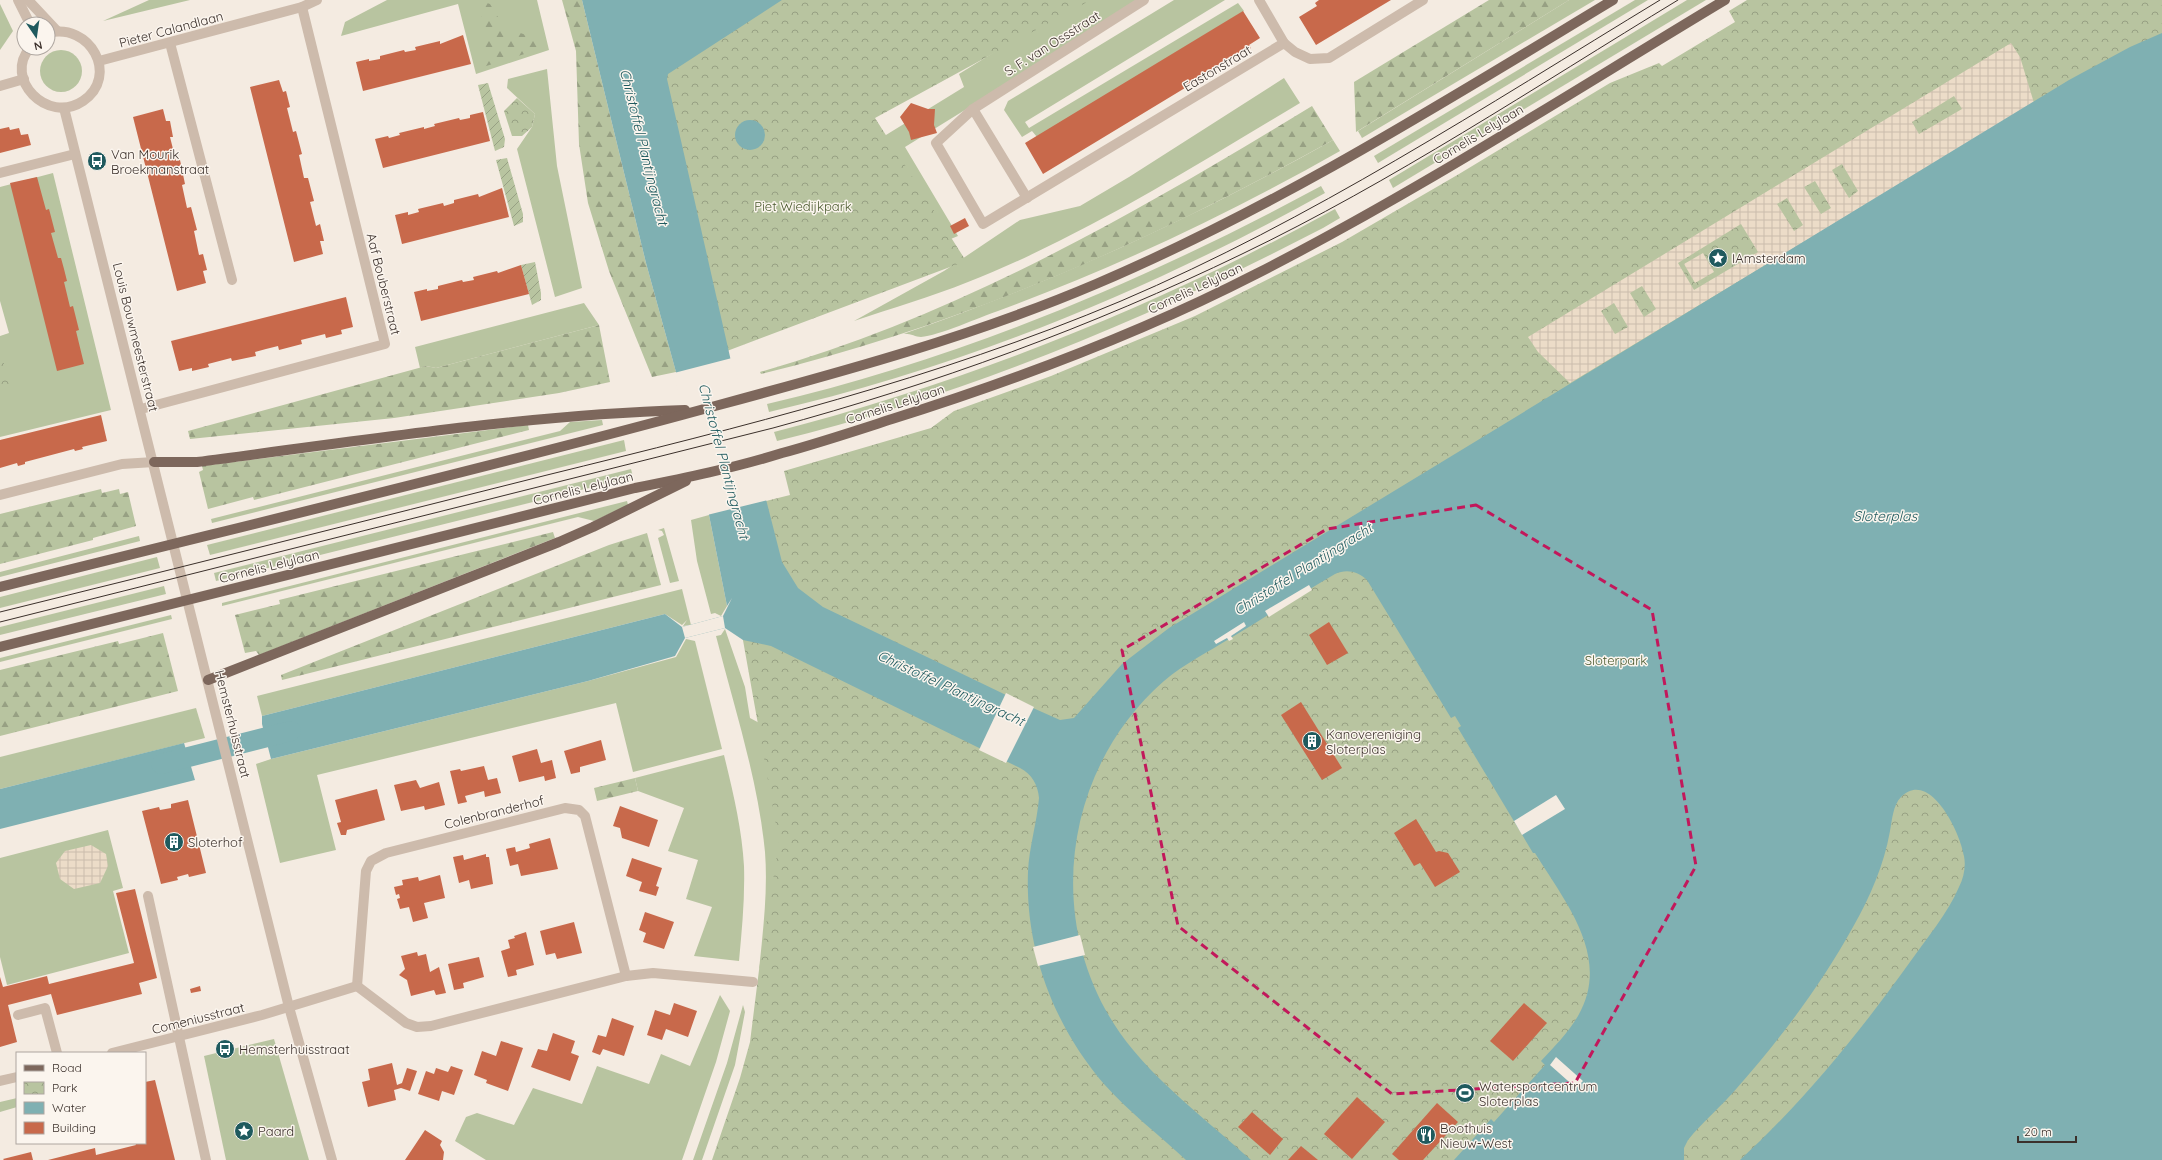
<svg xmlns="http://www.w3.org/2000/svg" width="2162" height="1160" font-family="Quicksand,sans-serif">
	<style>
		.grass { fill: #b8c4a0 }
		.forest { fill: url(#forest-firs) }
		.park { fill: url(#park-crowns) }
		.garden { fill: url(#garden-furrows) }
		.plaza { fill: url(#plaza-grid); fill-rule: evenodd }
		.water { fill: #7fb0b2 }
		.pier { fill: #f4ebe1 }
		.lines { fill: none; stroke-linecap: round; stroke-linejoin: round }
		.canal { stroke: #7fb0b2; stroke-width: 20 }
		.building { fill: #c8694b }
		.minor { stroke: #cdbbac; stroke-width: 10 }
		.major { stroke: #7d675c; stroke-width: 10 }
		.tram { stroke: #3b302b; stroke-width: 1 }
		.marked { fill: none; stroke: #c2185b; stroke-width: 3; stroke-dasharray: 8 5; stroke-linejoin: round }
		.labels { text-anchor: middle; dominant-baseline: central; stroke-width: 3; stroke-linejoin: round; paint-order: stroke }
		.street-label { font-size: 13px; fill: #3b302b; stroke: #fbf5ee }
		.poi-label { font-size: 13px; fill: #3b302b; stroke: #fbf5ee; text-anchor: start }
		.park-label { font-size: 13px; fill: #4a5a2e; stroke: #fbf5ee }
		.water-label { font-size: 14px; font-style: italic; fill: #1f5a5e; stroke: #fbf5ee }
	</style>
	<defs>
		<pattern id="forest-firs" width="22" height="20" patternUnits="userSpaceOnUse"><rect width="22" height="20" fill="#b8c4a0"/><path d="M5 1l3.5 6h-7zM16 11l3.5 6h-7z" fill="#97a083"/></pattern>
		<pattern id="park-crowns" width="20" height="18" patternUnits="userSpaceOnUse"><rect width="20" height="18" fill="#b8c4a0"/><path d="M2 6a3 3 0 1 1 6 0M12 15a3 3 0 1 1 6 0" fill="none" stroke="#97a083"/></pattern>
		<pattern id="garden-furrows" width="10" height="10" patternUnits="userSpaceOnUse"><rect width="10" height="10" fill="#b8c4a0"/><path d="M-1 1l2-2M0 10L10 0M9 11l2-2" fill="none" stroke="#97a083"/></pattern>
		<pattern id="plaza-grid" width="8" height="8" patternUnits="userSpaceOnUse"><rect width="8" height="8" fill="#ecdcc8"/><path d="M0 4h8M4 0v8" fill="none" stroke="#cbbdac"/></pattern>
	</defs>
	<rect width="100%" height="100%" fill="#f4ebe1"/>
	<g class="grass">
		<path d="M149 0H190L103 21Z"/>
		<path d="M387 0H537L549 50 476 74 458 4 341 36 345 22Z"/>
		<path d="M1079 0H1143L905 147 958 236 837 286 751 218 964 87 959 74Z"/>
		<path d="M1174 0H1225L1025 122 1029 128 1238 3 1244 11 1037 137 1032 131 1022 137 1004 110 1008 101Z"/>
		<path d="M1569 0H1595L1362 138 1358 131Z"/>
		<path d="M1635 0H1648L1378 163 1374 156Z"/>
		<path d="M1687 0H1706L1393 188 1389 180Z"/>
		<path d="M0 4 13 31 0 50Z"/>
		<circle cx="61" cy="71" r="21"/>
		<path d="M547 69 557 166 582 288 555 297 517 149 532 127 535 114 507 88 508 79Z"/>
		<path d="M1284 78 1300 103C1194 166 1083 237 968 282 931 297 892 308 854 321L944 271 1020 220 1080 206 1129 177Z"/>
		<path d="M1333 140 1340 151C1231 213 1117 267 998 311 980 317 938 336 921 337 915 337 910 333 903 334 1056 281 1192 219 1333 140Z"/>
		<path d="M53 173 111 410 0 437V336L9 333 0 301V187Z"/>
		<path d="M1321 186 1325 193C1151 290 964 367 769 412L767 404C961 359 1147 280 1321 186Z"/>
		<path d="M1335 209 1340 218 1323 228C1148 319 968 394 777 441L774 432C970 381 1158 306 1335 209Z"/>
		<path d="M584 303 599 325 436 368 426 366 420 368 415 347Z"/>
		<path d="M602 420 603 425 212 523 211 519 560 431 570 422Z"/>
		<path d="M624 440 626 451 210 555 207 545Z"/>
		<path d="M631 469 633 477 216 581 214 573Z"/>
		<path d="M627 501 628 505 594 521 578 517 222 606V603Z"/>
		<path d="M709 515 727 606 721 616 715 613 711 614 697 561 691 520Z"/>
		<path d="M664 528 679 581 670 583 658 538 664 535 662 531 658 530Z"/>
		<path d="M139 536 140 541 0 577V572Z"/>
		<path d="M157 557 160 568 0 608V597Z"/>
		<path d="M164 586 166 594 0 635V627Z"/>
		<path d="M682 589 691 625 683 626 687 620 682 625 665 614 262 716 257 696Z"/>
		<path d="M171 615 172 619 0 662V658Z"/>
		<path d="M725 629 745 687 750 718 839 765 759 970C763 931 768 891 765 852 758 779 734 707 716 636L721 635Z"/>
		<path d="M686 639 695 641 722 749 633 772 616 703 317 775 336 850 280 863 256 764 271 759 588 681 676 657Z"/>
		<path d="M196 708 205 738 0 789V757Z"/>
		<path d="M724 755C733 792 742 829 744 866 745 898 742 929 739 961L694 956 712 907 686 899 698 860 668 851 684 808 638 791 635 778Z"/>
		<path d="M108 830 123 888 113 891 129 953 7 985 0 957V858Z"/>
		<path d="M720 995 730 1011 716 1062 682 1160H486L455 1141 466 1117 477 1113 514 1125 533 1088 582 1104 597 1066 649 1084 661 1054 690 1066Z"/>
		<path d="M743 1005 745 1012 735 1065 702 1160H693L727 1063Z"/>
		<path d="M274 1039 309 1160H226L204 1056Z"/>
		<path d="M17 1098V1107L0 1112V1102Z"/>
	</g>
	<g class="forest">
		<path d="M562 0H582L646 263 676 372 652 377 609 271 588 203 579 144 576 51Z"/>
		<path d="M1489 0H1569L1356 132 1354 82Z"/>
		<path d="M481 1 490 4 504 27 537 39V50L483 67Z"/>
		<path d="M1312 106 1333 140C1152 241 963 325 761 374L760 372C958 316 1138 212 1312 106Z"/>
		<path d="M599 325 610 382 559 393 394 418 190 439 188 431 426 366 436 368Z"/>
		<path d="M528 425 529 430 254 500 253 497 208 509 199 472 203 470 202 466Z"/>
		<path d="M101 489 102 493 119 489 120 494 128 492 136 526 93 538V540L0 564V514Z"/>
		<path d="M553 532 555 538 259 655 256 651 245 653 235 615 280 604 279 600Z"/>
		<path d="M647 533 661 585 282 680 281 675 609 545Z"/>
		<path d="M163 633 178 691 0 736V670L118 641 119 644Z"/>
		<path d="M635 778 638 791 597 801 594 788Z"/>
	</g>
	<g class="park">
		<path d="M711 0H1091L875 118 966 261 727 351 658 59Z"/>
		<path d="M1747 0H2162V780L1854 1160H712L740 1078 750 1042 759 970 779 842 721 517 766 501 790 495 784 471 931 428 954 411 1051 376 1195 316 1342 242 1459 174 1610 83 1659 63 1662 66 1735 22 1729 11Z"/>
		<path d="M517 98 535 114 532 127 522 136H512L504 111Z"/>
		<path d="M0 349 11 390 0 393Z"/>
	</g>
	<g class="garden">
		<path d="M488 83 505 139 504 147 495 151 478 85Z"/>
		<path d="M507 158 523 214V222L514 226 496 160Z"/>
		<path d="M535 262 541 293V300L532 305 521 265Z"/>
	</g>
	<g class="plaza">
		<path d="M2011 43 2020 57 2034 103 1570 383 1538 352 1528 337ZM1954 96 1962 109 1919 134 1912 122ZM1842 164 1858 191 1849 198 1832 170ZM1815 181 1831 208 1821 214 1804 187ZM1787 198 1803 225 1794 231 1777 204ZM1741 224 1758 252 1694 290 1678 263ZM1642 286 1656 309 1644 317 1630 293ZM1614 303 1628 327 1615 334 1601 311Z"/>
		<path d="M1703 253 1714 272 1695 283 1684 264Z"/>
		<path d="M91 845 106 854 108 866 100 883 74 889 60 879 56 863 65 851Z"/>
	</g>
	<g class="water">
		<path d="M582 0H782L668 74 667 79 733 370 782 562 798 588 823 607 1033 708 1060 720 1074 718 1122 664 1169 628 2069 80 2130 47 2162 33V1160H1740C1804 1101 1860 1032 1910 962 1927 938 1948 913 1959 887 1964 877 1966 866 1964 856 1961 834 1930 768 1901 797 1893 805 1892 820 1890 831 1884 865 1870 897 1853 927 1821 985 1781 1038 1737 1088 1722 1106 1703 1121 1688 1140L1684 1148V1160H1454L1491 1119 1494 1122 1545 1065 1541 1061C1554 1047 1568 1033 1578 1016 1612 957 1565 902 1535 853H1533L1458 728 1461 726 1455 716 1451 718 1367 580C1358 571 1346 569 1335 574 1299 595 1264 618 1229 639 1208 652 1184 664 1164 681 1063 769 1043 923 1120 1033 1153 1080 1208 1121 1251 1160H1186C1159 1135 1129 1112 1104 1084 1054 1026 1025 950 1028 872 1029 847 1037 823 1039 798 1038 785 1032 774 1020 768L771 646 743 640 725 628 685 638 675 656 588 681 271 759 262 724V716L665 614 682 627 723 616 732 598 727 606 709 515 679 383 646 263Z"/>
		<circle cx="750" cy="135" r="15"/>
		<path d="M184 743 195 780 0 829V789Z"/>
	</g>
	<g class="pier">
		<path d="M732 358 768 500 707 515 674 373Z"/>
		<path d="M1309 585 1312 590 1269 617 1265 611Z"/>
		<path d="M723 616 725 628 685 638 682 627Z"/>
		<path d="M1244 622 1246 626 1231 636 1233 639 1229 641 1227 638 1216 644 1214 641Z"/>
		<path d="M1006 693 1034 707 1006 763 979 750Z"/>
		<path d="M1556 795 1565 809 1522 835 1514 821Z"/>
		<path d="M1080 935 1085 955 1038 966 1033 947Z"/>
		<path d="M1556 1057 1583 1081 1576 1088 1550 1065Z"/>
	</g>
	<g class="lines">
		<path class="canal" d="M161 764 291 731"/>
	</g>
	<g class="building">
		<path d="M1319 0H1391L1316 45 1299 17 1317 6 1315 3Z"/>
		<path d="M1243 11 1260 38 1249 45 1251 48 1043 174 1025 143Z"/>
		<path d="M463 35 471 64 363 91 356 62 369 59V61L380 59V56L404 50 405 52 416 50 415 47 440 41V44Z"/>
		<path d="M279 80 283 92 286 91 290 107 287 108 293 132 296 131 302 154 299 155 304 178H308L314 201 310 202 316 226 320 224 324 241H320L323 254 294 262 250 87Z"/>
		<path d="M911 103 928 109H935L934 125 937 133 911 140 909 132 900 117Z"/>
		<path d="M163 109 166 121H170L173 137H170L176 161 180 160 185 184 182 185 187 208 191 207 197 230 194 231 199 255 203 254 207 270 203 271 206 283 177 291 133 117Z"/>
		<path d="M483 112 490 141 383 168 375 139 388 136 389 138 400 135 399 133 424 127V129L435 126 434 124 459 118 460 120 470 118V115Z"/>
		<path d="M9 127 10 130 19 128 21 135 28 134 31 145 0 153V129Z"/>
		<path d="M37 177 46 210 49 209 55 232 51 233 58 258H61L64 269 67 281 64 282 70 307 73 306 79 330 76 331 84 364 57 371 10 183Z"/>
		<path d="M502 188 509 217 402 244 395 215 408 212V215L419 212 418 209 443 203 444 206 454 203V200L478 194 479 197Z"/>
		<path d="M965 218 969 226 954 234 950 226Z"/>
		<path d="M521 265 529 294 421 321 414 292 427 289V291L438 289V286L462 280 463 282 474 280 473 277 497 271 498 273Z"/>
		<path d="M346 297 353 327 341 330 342 334 326 338 325 334 301 340 302 344 279 350 278 346 266 349 255 352 256 356 232 361 231 358 208 364 209 367 192 371V368L179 371 171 341Z"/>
		<path d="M101 415 107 441 82 447 83 449 75 451 74 449 25 462V464L18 466 17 463 0 468V440Z"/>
		<path d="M1329 622 1348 653 1327 665 1309 635Z"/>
		<path d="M1301 702 1342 768 1322 780 1281 715Z"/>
		<path d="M601 740 606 760 580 767V772L571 774 564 751Z"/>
		<path d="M537 749 541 763 552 760 556 778 545 781 544 776 519 782 512 756Z"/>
		<path d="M484 766 488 780 497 778 501 793 485 797 484 791 465 796 467 802 458 804 450 771 460 769 461 771Z"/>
		<path d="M416 780 420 788 439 782 445 805 425 810 424 806 401 811 394 785Z"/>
		<path d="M377 789 385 820 347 830 346 835H341L337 823 341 822 335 800Z"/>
		<path d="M188 800 206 873 189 877 188 874 177 877 178 880 161 884 142 811 159 807 160 810 171 808V804Z"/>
		<path d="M620 806 658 820 649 847 622 838 620 828 613 826Z"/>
		<path d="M1416 819 1436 852 1439 851 1448 853 1460 872 1435 887 1420 863 1414 866 1394 833Z"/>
		<path d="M550 838 558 869 521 876 518 864 510 866 506 849 515 847 516 852 530 848 529 844Z"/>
		<path d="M486 854V857H489L493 884 471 889 469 880 459 883 453 857 463 855 464 860Z"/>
		<path d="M632 858 662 868 656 886 659 887 656 896 639 891 642 882 626 876Z"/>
		<path d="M440 875 445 898 424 903 428 918 413 922 409 907 400 909 397 899 400 898 399 894 396 895 394 887 403 885 402 880 418 877 419 881Z"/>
		<path d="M135 889 157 978 139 983 142 994 57 1015 51 994 8 1005 17 1042 0 1047V977L3 987 47 976 49 984 134 963 116 893Z"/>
		<path d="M645 912 674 922 664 949 643 942 646 933 639 930Z"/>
		<path d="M574 922 582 953 557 959 555 953 546 955 540 931Z"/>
		<path d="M526 932 534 965 516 970 517 975 508 977 501 951 510 948 508 940 515 938 514 936Z"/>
		<path d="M417 952 418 956 426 954 430 972 439 967 446 993 436 995 434 990 411 996 407 980 399 975 405 969 401 956Z"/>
		<path d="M479 957 484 977 463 983 464 988 454 990 448 964Z"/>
		<path d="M200 986 201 991 191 993 190 989Z"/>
		<path d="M674 1003 697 1011 688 1037 666 1029 662 1040 647 1035 655 1010 670 1015Z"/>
		<path d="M1524 1003 1547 1023 1513 1061 1490 1041Z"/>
		<path d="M612 1018 634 1026 624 1056 603 1049 600 1055 592 1052 598 1035 606 1037Z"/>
		<path d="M553 1033 575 1041 571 1053 579 1056 570 1081 531 1067 538 1049 547 1051Z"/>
		<path d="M501 1041 523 1048 508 1091 486 1083 487 1080 474 1075 482 1051 496 1056Z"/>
		<path d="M392 1063 397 1085 402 1083 407 1068 417 1071 410 1091 401 1088 394 1090 396 1100 368 1107 362 1082 370 1080 368 1069Z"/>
		<path d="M451 1066 463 1070 454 1095 442 1091 439 1101 418 1094 426 1071 434 1074 436 1068 448 1072Z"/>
		<path d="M155 1080 175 1160H48L95 1148 96 1155 136 1145 135 1143H145V1082Z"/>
		<path d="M1357 1097 1385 1122 1352 1159 1324 1134Z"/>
		<path d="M1437 1103 1458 1122 1423 1160H1399L1392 1154Z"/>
		<path d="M1252 1112 1283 1139 1270 1155 1238 1127Z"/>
		<path d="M425 1130 442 1141 440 1145 444 1152 443 1160H405Z"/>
		<path d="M1301 1146 1318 1160H1288Z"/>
		<path d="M31 1152 33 1160H4L3 1159Z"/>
	</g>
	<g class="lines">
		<g class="minor">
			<path d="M18 0 30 24"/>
			<path d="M28 0 57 31"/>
			<path d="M1144 0 973 109 936 143 983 224 1284 43 1295 52 1310 59 1329 58 1423 0"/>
			<path d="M1259 0 1284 43"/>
			<path d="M170 43 232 280"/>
			<path d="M30 48C3 78 47 125 83 101 120 76 90 22 48 33"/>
			<path d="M99 61 302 7 317 0"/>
			<path d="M0 86 24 79"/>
			<path d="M64 108 289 1007 332 1160"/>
			<path d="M973 109 1027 198"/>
			<path d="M0 173 75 154"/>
			<path d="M141 409 385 344 302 7"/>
			<path d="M0 495 122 464 154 462"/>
			<path d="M148 896 206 1160"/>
			<path d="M357 986 366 871 371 861 386 853 565 808 579 810 585 816 626 976"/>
			<path d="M357 986 406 1023 417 1027 431 1026 626 976 653 973 753 982"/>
			<path d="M18 1015 45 1008 57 1053"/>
			<path d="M112 1053 262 1015 357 986"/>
			<path d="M0 1081 17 1077"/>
		</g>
		<g class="major">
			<path d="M154 462H197C359 441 522 415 685 410"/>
			<path d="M0 587C227 530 456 476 682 415 822 377 962 341 1096 284 1277 207 1444 102 1613 0"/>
			<path d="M0 647 635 488C685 478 734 468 782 453 819 443 855 431 892 419 1016 380 1139 334 1256 274 1417 192 1570 93 1725 0"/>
			<path d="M208 680 559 542 593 527 686 481"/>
		</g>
		<g class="tram">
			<path d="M0 612C182 567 365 521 547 475 742 427 936 379 1121 301 1311 220 1484 107 1660 0"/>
			<path d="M0 622 773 428C935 384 1091 327 1242 254 1392 182 1535 87 1678 0"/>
		</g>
	</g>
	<path class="marked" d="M1476 505 1652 610 1696 866 1575 1083 1392 1094 1178 926 1122 650 1327 529Z"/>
	<defs>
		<g id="bus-disc" transform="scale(1)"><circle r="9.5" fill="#1f5a5e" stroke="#fbf5ee"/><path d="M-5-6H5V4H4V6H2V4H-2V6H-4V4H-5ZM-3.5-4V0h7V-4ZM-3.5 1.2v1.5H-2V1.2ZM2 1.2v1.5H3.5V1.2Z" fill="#fff"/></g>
		<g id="sight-disc" transform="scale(1)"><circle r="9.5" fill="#1f5a5e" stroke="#fbf5ee"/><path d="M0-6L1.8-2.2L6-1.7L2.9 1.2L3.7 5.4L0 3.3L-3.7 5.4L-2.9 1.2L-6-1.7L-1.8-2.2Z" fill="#fff"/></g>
		<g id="building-disc" transform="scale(1)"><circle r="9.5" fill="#1f5a5e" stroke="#fbf5ee"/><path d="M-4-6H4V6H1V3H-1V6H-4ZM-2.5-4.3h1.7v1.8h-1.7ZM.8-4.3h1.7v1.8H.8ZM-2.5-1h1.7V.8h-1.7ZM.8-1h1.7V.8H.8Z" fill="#fff"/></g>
		<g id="stadium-disc" transform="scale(1)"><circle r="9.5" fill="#1f5a5e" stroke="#fbf5ee"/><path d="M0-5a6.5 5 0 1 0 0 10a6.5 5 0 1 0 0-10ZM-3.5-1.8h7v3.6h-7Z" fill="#fff"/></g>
		<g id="restaurant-disc" transform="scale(1)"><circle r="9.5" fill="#1f5a5e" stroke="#fbf5ee"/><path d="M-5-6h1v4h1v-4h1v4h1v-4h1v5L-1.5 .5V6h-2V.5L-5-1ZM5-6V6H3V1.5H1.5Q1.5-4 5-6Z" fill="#fff"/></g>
	</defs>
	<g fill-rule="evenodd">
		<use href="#bus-disc" x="97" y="161"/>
		<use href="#sight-disc" x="1718" y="258"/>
		<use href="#building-disc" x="1312" y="741"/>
		<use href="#building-disc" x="174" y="842"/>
		<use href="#bus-disc" x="225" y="1049"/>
		<use href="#stadium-disc" x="1465" y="1093"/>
		<use href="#sight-disc" x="244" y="1131"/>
		<use href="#restaurant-disc" x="1426" y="1135"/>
	</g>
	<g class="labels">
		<g class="street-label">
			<text transform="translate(171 29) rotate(-15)">Pieter Calandlaan</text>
			<text transform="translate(1052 43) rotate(-32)">S. F. van Ossstraat</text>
			<text transform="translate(1217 68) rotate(-31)">Eastonstraat</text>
			<text transform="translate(1478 134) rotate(-31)">Cornelis Lelylaan</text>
			<text transform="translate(384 284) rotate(76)">Aaf Bouberstraat</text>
			<text transform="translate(1195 288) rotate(-25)">Cornelis Lelylaan</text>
			<text transform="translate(136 337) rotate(76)">Louis Bouwmeesterstraat</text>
			<text transform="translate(895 404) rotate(-18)">Cornelis Lelylaan</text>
			<text transform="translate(583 488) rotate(-14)">Cornelis Lelylaan</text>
			<text transform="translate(269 566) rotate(-14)">Cornelis Lelylaan</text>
			<text transform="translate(233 724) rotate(76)">Hemsterhuisstraat</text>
			<text transform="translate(494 812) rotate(-14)">Colenbranderhof</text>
			<text transform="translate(198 1018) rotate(-14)">Comeniusstraat</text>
		</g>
		<g class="poi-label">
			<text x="111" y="154">Van Mourik<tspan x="111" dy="15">Broekmanstraat</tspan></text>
			<text x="1732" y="258">IAmsterdam</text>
			<text x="1326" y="734">Kanovereniging<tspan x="1326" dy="15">Sloterplas</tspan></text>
			<text x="188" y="842">Sloterhof</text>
			<text x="239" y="1049">Hemsterhuisstraat</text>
			<text x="1479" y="1086">Watersportcentrum<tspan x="1479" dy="15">Sloterplas</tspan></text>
			<text x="1440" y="1128">Boothuis<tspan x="1440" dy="15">Nieuw-West</tspan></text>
			<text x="258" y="1131">Paard</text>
		</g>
		<g class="park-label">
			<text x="803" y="206">Piet Wiedijkpark</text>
			<text x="1616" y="660">Sloterpark</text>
		</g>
		<g class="water-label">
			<text transform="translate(644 147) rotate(76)">Christoffel Plantijngracht</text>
			<text transform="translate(724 461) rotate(75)">Christoffel Plantijngracht</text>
			<text x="1885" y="516">Sloterplas</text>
			<text transform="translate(1303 569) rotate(-32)">Christoffel Plantijngracht</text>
			<text transform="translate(951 688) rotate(25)">Christoffel Plantijngracht</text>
		</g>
	</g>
	<rect x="16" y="1052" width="130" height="92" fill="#fbf5ee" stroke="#aea6a0"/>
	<rect x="24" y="1065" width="20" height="6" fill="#7d675c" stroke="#aea6a0"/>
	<text x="52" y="1072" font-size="12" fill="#3b302b">Road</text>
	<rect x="24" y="1082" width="20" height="12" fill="url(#park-crowns)" stroke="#aea6a0"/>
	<text x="52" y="1092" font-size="12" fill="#3b302b">Park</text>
	<rect x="24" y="1102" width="20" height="12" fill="#7fb0b2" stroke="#aea6a0"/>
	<text x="52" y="1112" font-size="12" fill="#3b302b">Water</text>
	<rect x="24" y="1122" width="20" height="12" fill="#c8694b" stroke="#aea6a0"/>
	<text x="52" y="1132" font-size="12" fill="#3b302b">Building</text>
	<g transform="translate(36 36) rotate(167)"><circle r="19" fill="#fbf5ee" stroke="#aea6a0"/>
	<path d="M0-3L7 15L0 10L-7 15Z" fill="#1f5a5e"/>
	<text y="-6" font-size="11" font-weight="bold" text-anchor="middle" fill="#3b302b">N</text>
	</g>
	<path d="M2018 1136v6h58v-6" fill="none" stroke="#3b302b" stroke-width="2"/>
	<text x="2024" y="1136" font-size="12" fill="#3b302b" stroke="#fbf5ee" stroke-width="3" paint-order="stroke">20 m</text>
</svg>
